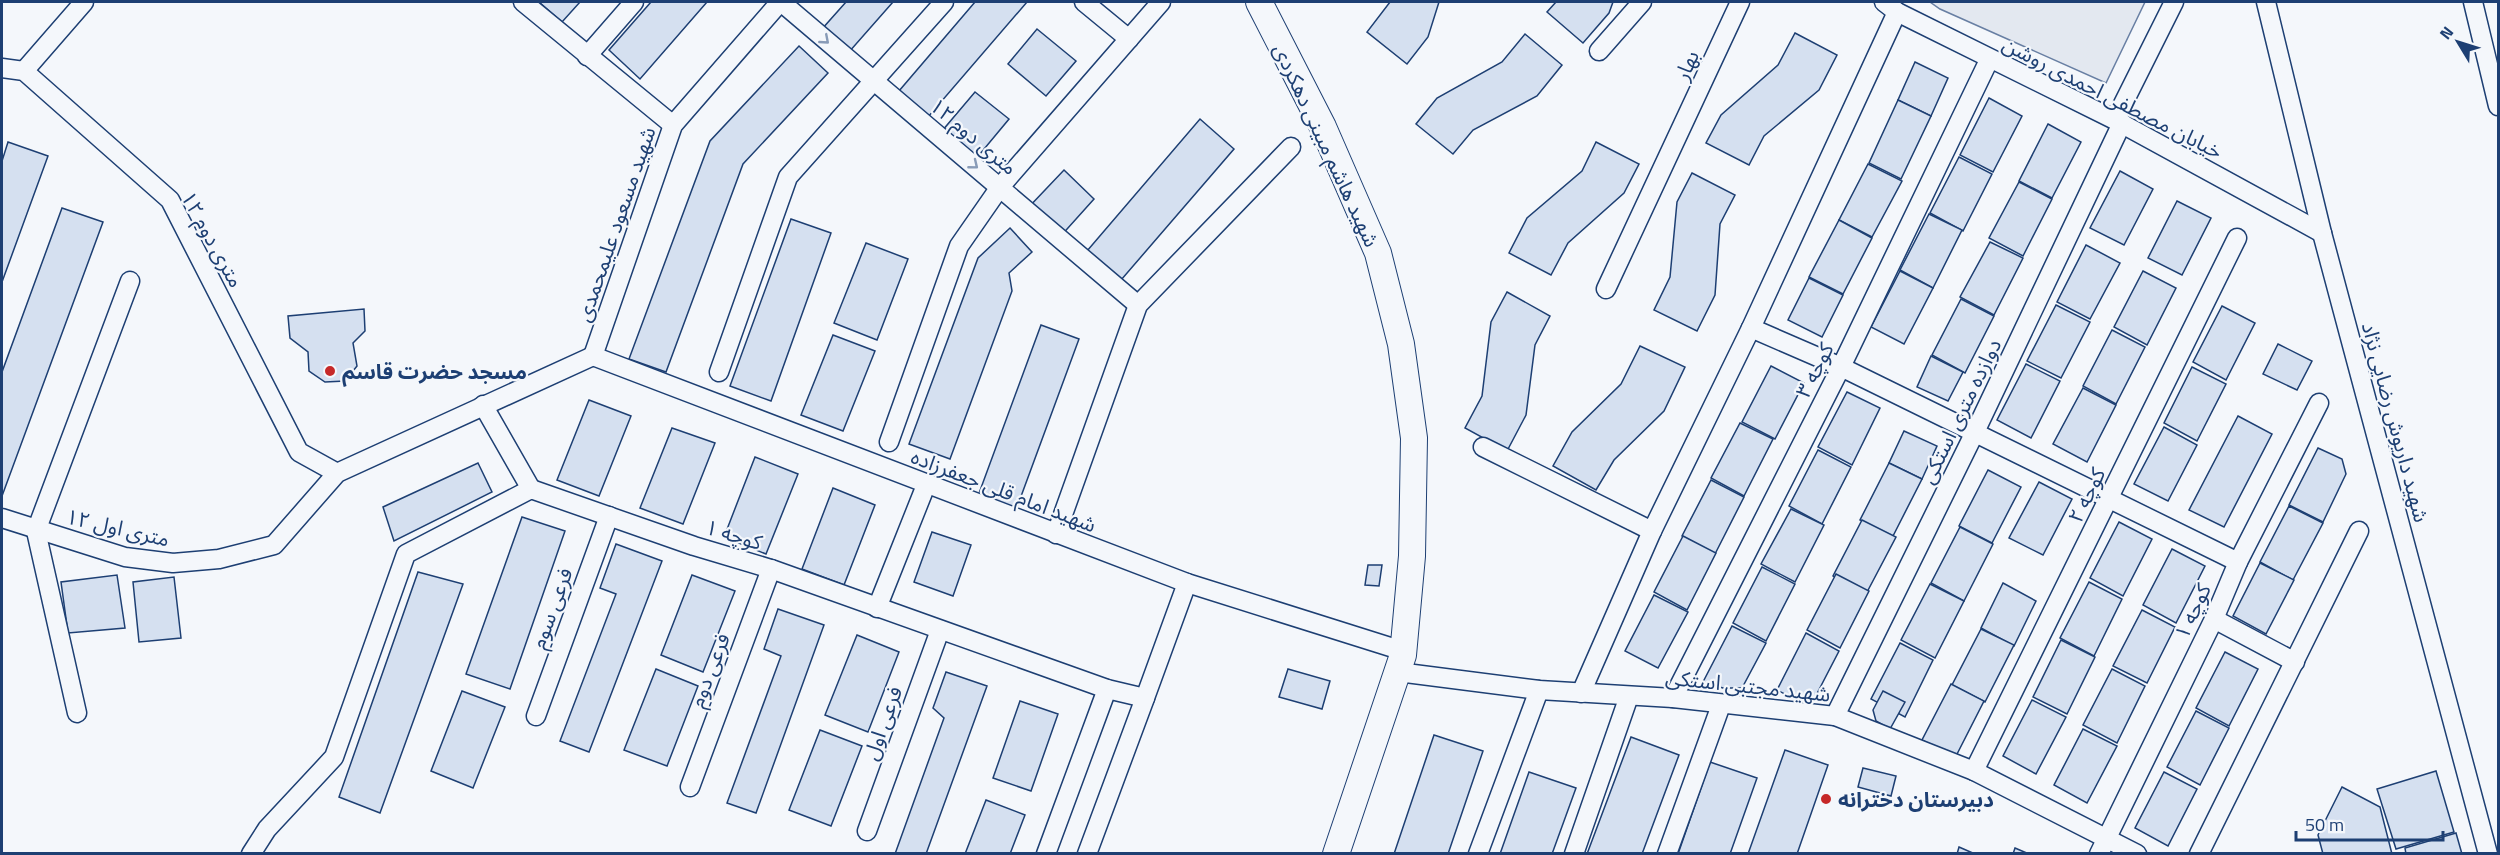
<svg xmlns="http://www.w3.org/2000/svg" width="2500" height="855" font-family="'Titillium Web','Noto Sans Arabic',sans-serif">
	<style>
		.parking { fill: #e3e8f0; stroke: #687fa3; stroke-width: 1.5 }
		.building { fill: #d5e0f0; stroke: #1d3f73; stroke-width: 1.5 }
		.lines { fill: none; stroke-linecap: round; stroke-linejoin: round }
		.street-casing { stroke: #1d3f73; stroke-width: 21 }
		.secondary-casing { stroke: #1d3f73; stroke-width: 28 }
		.street { stroke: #f4f7fb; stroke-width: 18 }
		.secondary { stroke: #f4f7fb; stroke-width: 26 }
		.oneway { stroke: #889bb7 }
		.poi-dot { fill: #c62828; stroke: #f4f7fb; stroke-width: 2 }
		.labels { text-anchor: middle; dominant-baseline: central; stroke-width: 4.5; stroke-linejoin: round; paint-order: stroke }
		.street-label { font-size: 21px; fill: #1d3f73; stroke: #f4f7fb }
		.poi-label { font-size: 21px; font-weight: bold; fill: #1d3f73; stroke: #f4f7fb; text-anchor: start }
	</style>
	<rect width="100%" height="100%" fill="#f4f7fb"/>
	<path class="parking" d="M1930 2H2145L2106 83 1940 9Z"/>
	<g class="building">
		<path d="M539 2H580L562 22Z"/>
		<path d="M651 2H707L640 79 609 50Z"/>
		<path d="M846 2H893L849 52 822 29Z"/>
		<path d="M975 2H1027L922 124 893 98Z"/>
		<path d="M1390 2H1439L1428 37 1407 64 1367 32Z"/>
		<path d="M1556 2H1613L1609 13 1583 43 1547 12Z"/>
		<path d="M1037 29 1076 61 1046 96 1008 64Z"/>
		<path d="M1795 33 1837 55 1819 90 1764 136 1749 165 1706 143 1721 115 1778 65Z"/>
		<path d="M1525 34 1562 65 1537 96 1473 130 1453 154 1416 124 1437 98 1502 62Z"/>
		<path d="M799 46 828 73 743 164 666 372 629 359 710 141Z"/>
		<path d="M1915 62 1948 78 1931 116 1898 100Z"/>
		<path d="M975 92 1009 119 975 160 942 131Z"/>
		<path d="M1989 98 2022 116 1993 172 1960 155Z"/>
		<path d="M1898 100 1931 116 1901 179 1869 163Z"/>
		<path d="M1200 119 1234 149 1115 287 1081 258Z"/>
		<path d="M2048 124 2081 142 2052 198 2019 181Z"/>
		<path d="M8 142 48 156 2 282V161Z"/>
		<path d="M1596 142 1639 164 1624 193 1568 243 1551 275 1509 253 1527 218 1582 171Z"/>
		<path d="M1959 157 1992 174 1963 231 1930 213Z"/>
		<path d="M1868 164 1902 181 1872 237 1839 220Z"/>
		<path d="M1064 170 1094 199 1059 238 1027 209Z"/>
		<path d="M2120 171 2153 189 2124 245 2090 228Z"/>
		<path d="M1692 173 1735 195 1720 224 1715 295 1697 331 1654 310 1670 277 1677 202Z"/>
		<path d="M2019 182 2052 199 2023 256 1989 238Z"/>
		<path d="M2177 201 2211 218 2182 275 2148 258Z"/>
		<path d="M62 208 103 222 2 496V372Z"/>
		<path d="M1929 214 1962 230 1933 288 1900 270Z"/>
		<path d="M791 219 831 233 771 401 730 386Z"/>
		<path d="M1839 220 1872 238 1843 294 1809 277Z"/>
		<path d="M1010 228 1032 252 1009 273 1012 291 950 459 909 444 978 258Z"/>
		<path d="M1990 242 2023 258 1994 315 1960 297Z"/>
		<path d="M866 243 908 259 877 340 834 323Z"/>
		<path d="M2086 245 2120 263 2090 319 2057 302Z"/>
		<path d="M1900 271 1933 288 1904 344 1871 327Z"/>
		<path d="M2143 271 2176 288 2147 345 2114 327Z"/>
		<path d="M1809 278 1843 295 1822 337 1788 320Z"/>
		<path d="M1507 292 1550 316 1535 345 1526 415 1507 451 1465 428 1482 396 1491 322Z"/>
		<path d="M1961 299 1994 316 1965 373 1932 355Z"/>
		<path d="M2056 305 2090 322 2061 378 2027 361Z"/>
		<path d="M2222 306 2255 323 2226 380 2193 362Z"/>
		<path d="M364 309 365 331 353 343 357 366 345 381 325 382 309 371 308 352 290 338 288 316Z"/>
		<path d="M1041 325 1079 339 1016 510 978 496Z"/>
		<path d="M2112 330 2145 347 2116 404 2083 386Z"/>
		<path d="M833 335 875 351 843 431 801 415Z"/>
		<path d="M2278 344 2312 361 2297 390 2263 374Z"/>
		<path d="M1640 346 1685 367 1664 411 1614 460 1596 490 1553 466 1572 432 1621 384Z"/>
		<path d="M1931 356 1963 372 1948 401 1917 387Z"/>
		<path d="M2026 364 2060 381 2031 438 1997 420Z"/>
		<path d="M1771 366 1804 383 1775 439 1742 422Z"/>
		<path d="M2192 367 2226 384 2197 441 2164 423Z"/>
		<path d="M2083 388 2116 405 2087 462 2053 444Z"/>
		<path d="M1847 392 1880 408 1852 465 1818 447Z"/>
		<path d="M589 400 631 416 599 496 557 480Z"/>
		<path d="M2238 416 2272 434 2224 527 2189 510Z"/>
		<path d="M1740 423 1773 439 1744 496 1711 478Z"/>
		<path d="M2164 427 2197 445 2168 501 2134 484Z"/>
		<path d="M672 428 715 443 683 524 640 508Z"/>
		<path d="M1904 431 1937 446 1922 479 1889 463Z"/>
		<path d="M2318 448 2342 459 2346 474 2323 522 2289 505Z"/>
		<path d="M1818 450 1851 467 1822 524 1789 506Z"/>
		<path d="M755 457 798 474 766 554 724 537Z"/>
		<path d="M478 463 492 492 394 541 383 507Z"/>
		<path d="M1889 463 1922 479 1893 536 1860 520Z"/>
		<path d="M1988 470 2021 487 1992 543 1959 526Z"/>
		<path d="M1711 480 1744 497 1715 554 1682 536Z"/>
		<path d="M2039 482 2072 499 2043 555 2009 538Z"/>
		<path d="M833 488 875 505 844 585 802 569Z"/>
		<path d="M2289 506 2323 523 2293 580 2260 562Z"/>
		<path d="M1791 509 1824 525 1795 582 1761 564Z"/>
		<path d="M522 517 565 531 510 689 466 674Z"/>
		<path d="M1862 520 1896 537 1866 594 1833 576Z"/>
		<path d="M2119 522 2152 539 2123 596 2090 578Z"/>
		<path d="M1960 527 1993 544 1964 601 1931 583Z"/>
		<path d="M932 532 971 545 953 596 914 582Z"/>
		<path d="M1683 536 1716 553 1687 610 1654 592Z"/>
		<path d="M616 544 662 561 589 752 560 741 616 594 600 588Z"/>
		<path d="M2172 549 2205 566 2176 623 2143 605Z"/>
		<path d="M2260 563 2294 580 2266 634 2233 616Z"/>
		<path d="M1368 565H1382L1379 586 1365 585Z"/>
		<path d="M1762 567 1795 584 1766 641 1733 623Z"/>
		<path d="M418 572 463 584 380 813 339 797Z"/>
		<path d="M1836 574 1869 591 1840 648 1807 630Z"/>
		<path d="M117 575 125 628 68 633 61 582Z"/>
		<path d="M692 575 735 591 703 672 661 655Z"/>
		<path d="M174 577 181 638 139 642 133 582Z"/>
		<path d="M2089 582 2122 599 2094 656 2060 638Z"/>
		<path d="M2003 583 2036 601 2014 646 1981 628Z"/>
		<path d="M1930 584 1964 601 1935 658 1901 640Z"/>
		<path d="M1654 595 1688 612 1658 668 1625 651Z"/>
		<path d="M778 609 824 625 756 813 727 803 781 656 764 649Z"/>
		<path d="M2142 610 2175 627 2147 683 2113 666Z"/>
		<path d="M1732 626 1766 643 1742 688H1723L1703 682Z"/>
		<path d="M1981 629 2014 645 1985 702 1952 685Z"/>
		<path d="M1806 633 1839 651 1810 707 1777 690Z"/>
		<path d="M857 635 899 652 868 732 825 715Z"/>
		<path d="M2061 640 2095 657 2067 714 2033 697Z"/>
		<path d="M1900 643 1933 660 1905 717 1871 699Z"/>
		<path d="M2225 652 2258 669 2229 726 2196 708Z"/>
		<path d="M656 669 698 686 667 766 624 750Z"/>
		<path d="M1288 669 1330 681 1322 709 1279 697Z"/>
		<path d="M2112 669 2145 686 2117 743 2083 725Z"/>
		<path d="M946 672 987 686 926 854H895L944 718 933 708Z"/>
		<path d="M1951 684 1984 701 1955 758 1922 740Z"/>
		<path d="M462 691 505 707 473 788 431 771Z"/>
		<path d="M1883 691 1905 702 1890 729 1876 721 1873 710Z"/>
		<path d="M2032 700 2066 717 2036 774 2003 756Z"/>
		<path d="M1020 701 1058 714 1031 791 993 778Z"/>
		<path d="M2196 711 2229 728 2200 785 2167 767Z"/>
		<path d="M2083 729 2117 746 2087 803 2054 785Z"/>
		<path d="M820 730 862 746 831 826 789 810Z"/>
		<path d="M1434 735 1483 751 1448 854H1394Z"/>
		<path d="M1631 737 1679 755 1642 854H1587Z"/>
		<path d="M1785 750 1828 765 1797 854H1748Z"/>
		<path d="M1710 762 1757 778 1730 854H1678Z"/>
		<path d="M1863 768 1896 776 1891 796 1858 787Z"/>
		<path d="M2436 771 2454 832 2396 849 2377 789Z"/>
		<path d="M1529 772 1576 788 1552 854H1500Z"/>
		<path d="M2164 772 2197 789 2168 846 2135 828Z"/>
		<path d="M2342 787 2380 807 2392 854H2323L2318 835Z"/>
		<path d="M986 800 1025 815 1010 854H965Z"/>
		<path d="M2456 833 2462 854H2406L2405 848Z"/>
		<path d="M1959 847 1975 854H1957Z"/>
		<path d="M2015 848 2029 854H2013Z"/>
	</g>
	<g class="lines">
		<g class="street-casing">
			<g id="street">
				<path d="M523 2 673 125"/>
				<path d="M781 2 1138 305"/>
				<path d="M1084 2 1129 39"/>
				<path d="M1884 2 1897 12 2115 120 2322 233"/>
				<path d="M2266 2 2322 233 2488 854"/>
				<path d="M2473 2 2498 106"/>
				<path d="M1599 51 1642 2"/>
				<path d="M587 56 634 2"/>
				<path d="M2 68 24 71 170 200 299 452 337 473"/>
				<path d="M24 71 84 2"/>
				<path d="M2115 120 2174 2"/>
				<path d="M1606 289 1740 2"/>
				<path d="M1751 328 1841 367 2238 562"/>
				<path d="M593 356 1187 583 1403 651"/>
				<path d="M593 356 673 125 780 2"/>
				<path d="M719 372 788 177 944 2"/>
				<path d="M483 405 531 489"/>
				<path d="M889 442 959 246 1000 187 1161 2"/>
				<path d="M1483 447 1652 531"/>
				<path d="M2 518 125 557 173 563 219 559 274 545 337 473 593 356"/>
				<path d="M1056 534 1138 305 1291 147"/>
				<path d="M877 608 926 485"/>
				<path d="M2214 619 2295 662"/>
				<path d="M1398 672 1539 690 1673 698 1835 716 1974 771 2137 854"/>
				<path d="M1581 693 1652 531 1751 328 1897 12"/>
				<path d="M1673 698 1841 367 1989 60"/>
				<path d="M77 713 36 531 130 281"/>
				<path d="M536 716 609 516"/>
				<path d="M1835 716 1975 432 2122 123"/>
				<path d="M1974 771 2237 238"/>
				<path d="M690 787 771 569"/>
				<path d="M867 831 940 630"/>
				<path d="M251 854 267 829 334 757 406 554 531 489 694 546 771 569 1107 689 1145 698 1187 583"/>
				<path d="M1046 854 1107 689"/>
				<path d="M1087 854 1145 698"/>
				<path d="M1478 854 1539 690"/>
				<path d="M1574 854 1629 696"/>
				<path d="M1667 854 1721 705"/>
				<path d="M2099 854 2214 619 2238 562 2319 403"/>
				<path d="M2199 854 2359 531"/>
			</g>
		</g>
		<g class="secondary-casing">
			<path id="secondary" d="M1259 2 1323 127 1378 253 1401 344 1414 438 1412 556 1403 655 1336 854"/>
		</g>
		<use href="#street" class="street"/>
		<use href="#secondary" class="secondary"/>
	</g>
	<defs><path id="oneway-chevron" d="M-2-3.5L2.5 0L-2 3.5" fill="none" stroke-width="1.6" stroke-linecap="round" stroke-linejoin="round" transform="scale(1.5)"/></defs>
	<g class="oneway">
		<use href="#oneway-chevron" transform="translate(825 40) rotate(41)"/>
		<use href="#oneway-chevron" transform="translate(974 165) rotate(39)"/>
	</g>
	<g class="poi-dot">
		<circle cx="330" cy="371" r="6"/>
		<circle cx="1826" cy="799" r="6"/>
	</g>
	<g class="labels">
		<g class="street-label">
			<text transform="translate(1686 65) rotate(-66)">بهار</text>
			<text transform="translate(2113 97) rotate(27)">خیابان مصطفی احمدی روشن</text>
			<text transform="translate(974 136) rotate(40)">۱۲ متری دوم</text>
			<text transform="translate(1327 145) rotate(65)">شهید هاشم مبینی دهکردی</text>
			<text transform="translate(615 224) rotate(-71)">شهید مسعود علیمحمدی</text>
			<text transform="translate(213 239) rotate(61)">۱۲ متری دوم</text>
			<text transform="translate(1814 370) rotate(-63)">کوچه ۳</text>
			<text transform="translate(1960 411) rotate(-64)">دوازده متری استکی</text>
			<text transform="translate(2396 422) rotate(75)">شهید داریوش رضایی نژاد</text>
			<text transform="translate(1004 490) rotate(21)">شهید امام قلی جعفرزاده</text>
			<text transform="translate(2086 495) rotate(-64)">کوچه ۲</text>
			<text transform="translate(118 527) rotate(13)">۱۲ متری اول</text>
			<text transform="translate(734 534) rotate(17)">کوچه ۱</text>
			<text transform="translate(551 608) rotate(-70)">فرعی سوم</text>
			<text transform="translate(2192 611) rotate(-65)">کوچه ۱</text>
			<text transform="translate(709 670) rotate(-69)">فرعی دوم</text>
			<text transform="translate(1748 685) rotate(6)">شهید مجتبی استکی</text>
			<text transform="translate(882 723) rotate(-70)">فرعی اول</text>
		</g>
		<g class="poi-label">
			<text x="342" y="371">مسجد حضرت قاسم</text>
			<text x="1838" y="799">دبیرستان دخترانه</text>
		</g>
	</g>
	<rect width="2500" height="855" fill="none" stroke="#1d3f73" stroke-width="6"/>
	<g transform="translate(2458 42) rotate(308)" stroke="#f4f7fb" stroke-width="4.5" paint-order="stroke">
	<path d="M0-4.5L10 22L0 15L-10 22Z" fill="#1d3f73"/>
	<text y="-9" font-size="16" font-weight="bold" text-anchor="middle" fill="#1d3f73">N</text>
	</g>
	<path d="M2296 831v9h147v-9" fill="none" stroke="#1d3f73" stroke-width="3"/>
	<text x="2305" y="831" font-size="18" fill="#1d3f73" stroke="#f4f7fb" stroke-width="4.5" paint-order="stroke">50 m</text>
</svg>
